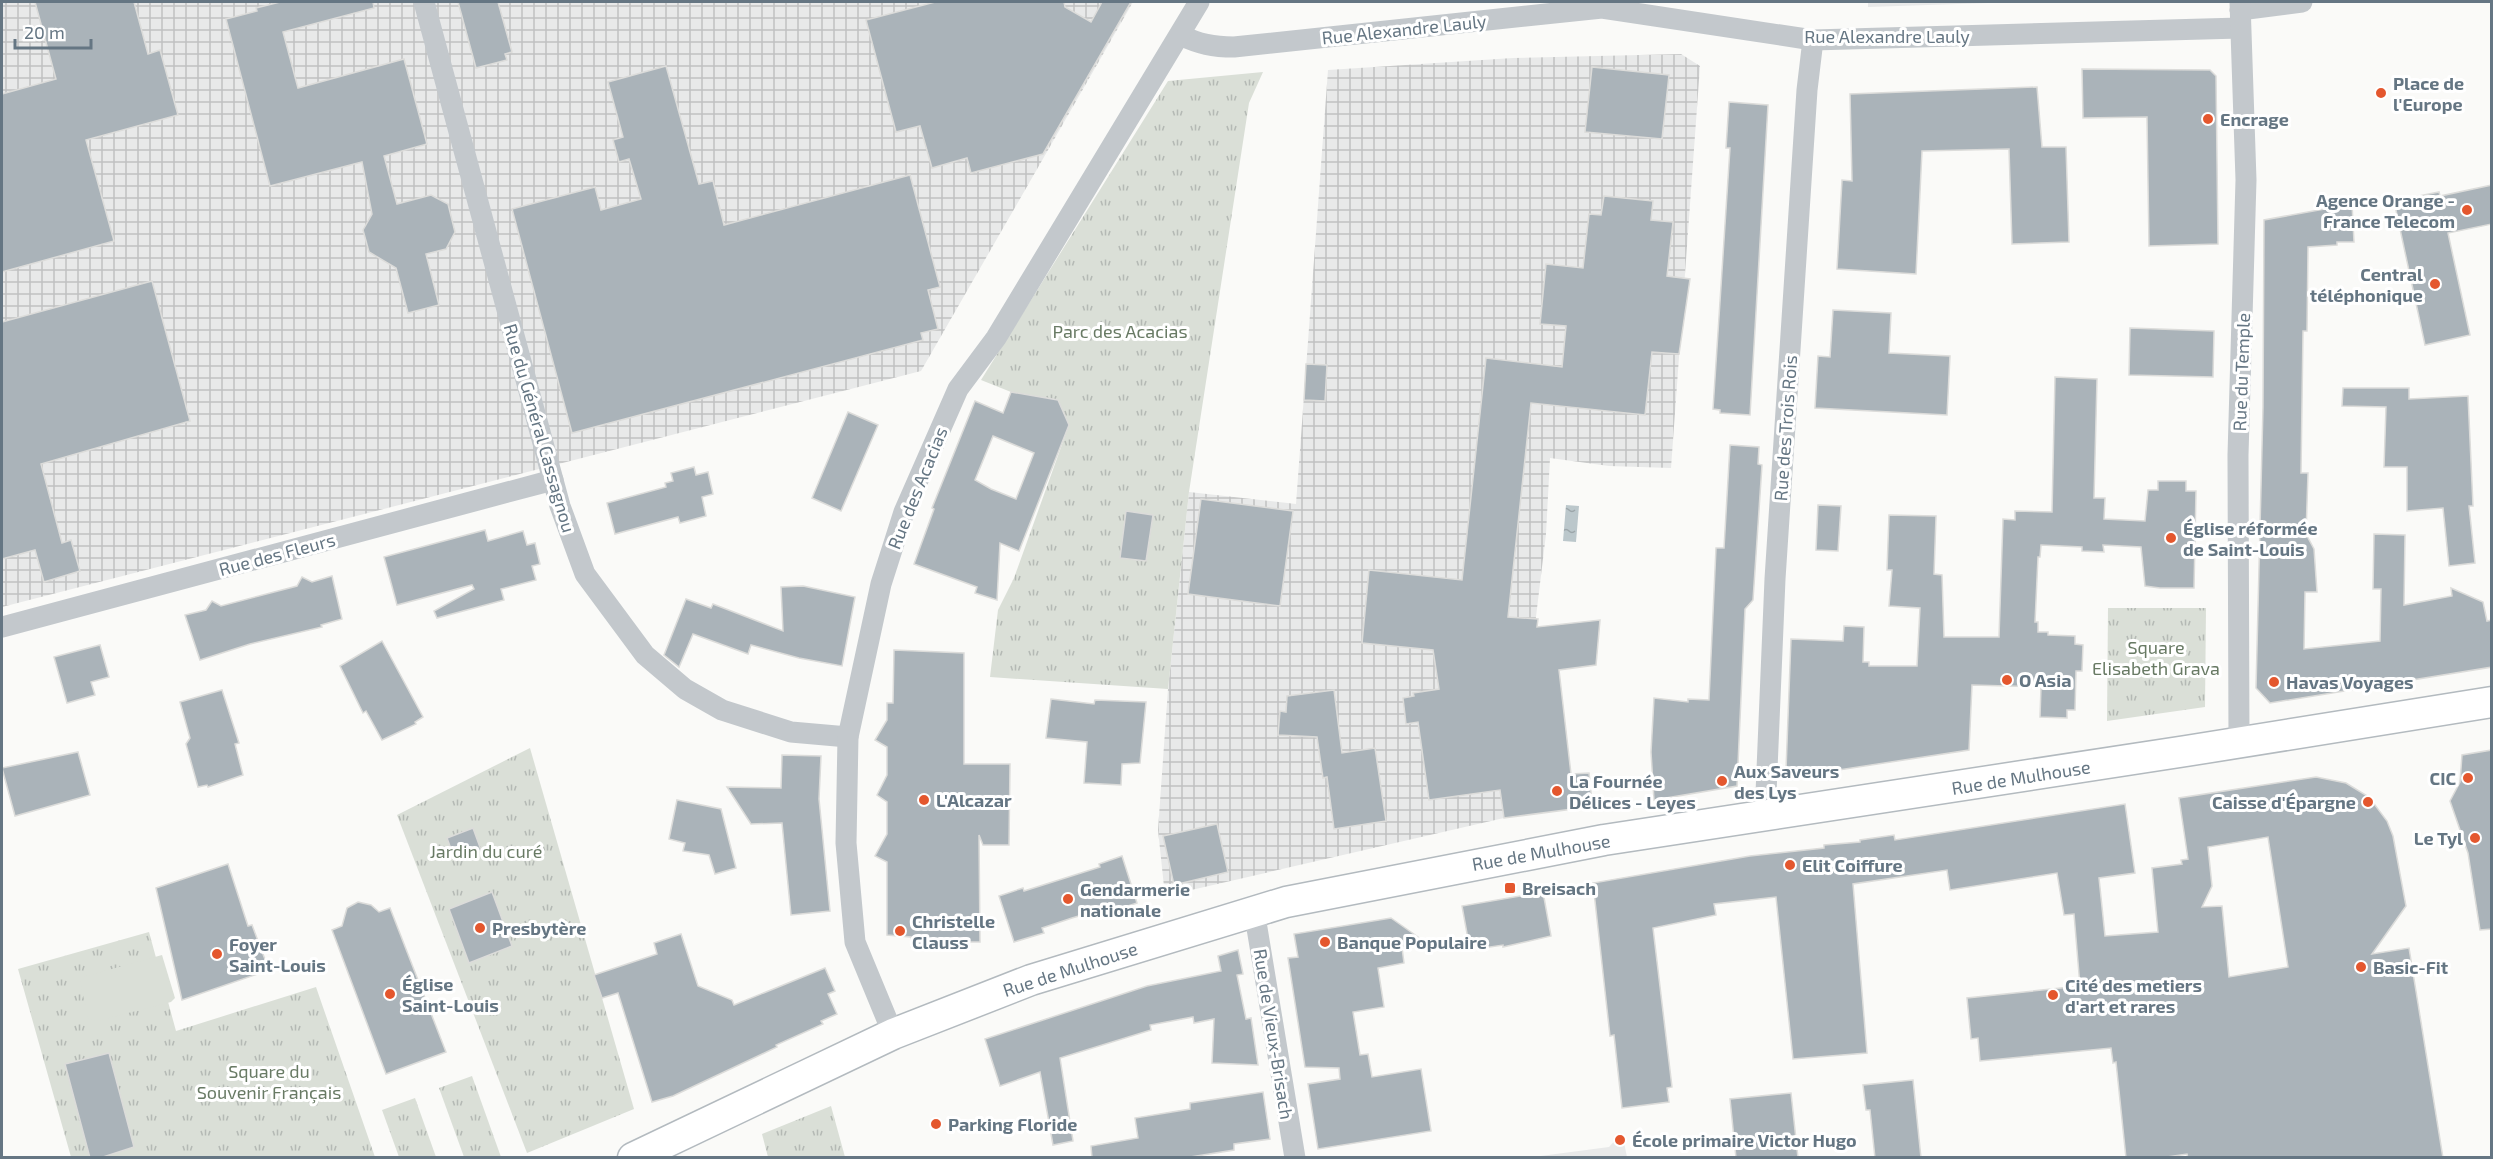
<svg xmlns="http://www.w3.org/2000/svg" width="2493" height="1159" font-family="'Exo 2',sans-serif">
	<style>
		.built { fill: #e8e9e9 }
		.industrial { fill: url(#industrial-grid) }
		.grass { fill: url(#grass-tufts) }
		.garden { fill: #dadfd7 }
		.water { fill: url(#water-ripples) }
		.building { fill: #aab3b9; stroke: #dcdcda; stroke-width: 1.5; fill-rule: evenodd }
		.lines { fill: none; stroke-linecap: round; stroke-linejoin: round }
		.secondary-casing { stroke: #b3babf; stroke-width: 33 }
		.minor { stroke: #c3c8cc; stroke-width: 21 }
		.secondary { stroke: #fff; stroke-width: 30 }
		.poi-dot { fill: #e4572e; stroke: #fff; stroke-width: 2 }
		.labels { text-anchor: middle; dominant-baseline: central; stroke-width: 6; stroke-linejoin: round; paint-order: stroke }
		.street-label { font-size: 18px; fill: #657683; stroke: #fff }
		.poi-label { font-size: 18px; font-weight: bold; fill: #657683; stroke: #fff; text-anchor: start }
		.park-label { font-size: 18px; fill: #687a64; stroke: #fff }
	</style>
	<defs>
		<pattern id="industrial-grid" width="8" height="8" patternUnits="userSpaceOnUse" patternTransform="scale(1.5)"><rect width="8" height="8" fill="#e8e9e9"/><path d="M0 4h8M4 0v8" fill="none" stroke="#c0c1c2"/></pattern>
		<pattern id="grass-tufts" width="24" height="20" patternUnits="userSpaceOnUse" patternTransform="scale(1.5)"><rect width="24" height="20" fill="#dadfd7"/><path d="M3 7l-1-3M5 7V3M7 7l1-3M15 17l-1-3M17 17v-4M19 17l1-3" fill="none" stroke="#b4b9b4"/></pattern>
		<pattern id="water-ripples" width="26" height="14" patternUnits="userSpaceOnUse" patternTransform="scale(1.5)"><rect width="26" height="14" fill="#bbc7cb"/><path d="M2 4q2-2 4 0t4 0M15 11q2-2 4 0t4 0" fill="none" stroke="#9ca6aa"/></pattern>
	</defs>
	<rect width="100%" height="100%" fill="#fafaf8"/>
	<g class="built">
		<path d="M1868 2H2018L1868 7Z"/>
		<path d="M1622 1133 1627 1157H1533L1609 1147Z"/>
	</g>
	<g class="industrial">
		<path d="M2 2H1133L921 371 2 607Z"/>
		<path d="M1681 54 1700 66 1671 468 1609 466 1550 458 1546 534 1531 658 1504 818 1165 896 1158 830 1168 689 1189 492 1296 504 1328 70 1513 58Z"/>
	</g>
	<g class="grass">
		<path d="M1263 72 1249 103 1189 492 1168 689 990 677 998 610 1014 578 1069 425 1058 400 1011 392 981 380 1168 81Z"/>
		<path d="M2108 608H2206L2205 707 2107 721Z"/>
		<path d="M530 748 634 1109 527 1153 397 815Z"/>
		<path d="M149 932 176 1031 316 987 375 1157H71L18 969Z"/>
		<path d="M472 1076 501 1157H464L439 1088Z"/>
		<path d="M415 1098 436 1157H399L382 1110Z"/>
		<path d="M831 1106 845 1157H768L762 1134Z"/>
	</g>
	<path class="garden" d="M162 955 175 998 171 1002 97 1021 88 1018 80 981 83 977Z"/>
	<path class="water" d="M1566 505 1579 506 1576 542 1563 541Z"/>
	<g class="building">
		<path d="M35 2H134L148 54 160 50 178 115 86 140 114 241 2 272V94L56 79Z"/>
		<path d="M280 2H373L374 8 283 32 298 88 404 59 427 144 384 156 397 204 431 195 448 204 455 232 446 249 426 254 439 305 408 313 396 268 369 252 363 230 372 214 362 162 270 186 226 19 257 11 256 8Z"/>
		<path d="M458 2H498L512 52 505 54 507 60 476 68Z"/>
		<path d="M935 2H1064L1065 7 1091 22 1102 2H1131L1043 154 971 173 967 158 932 168 920 126 896 132 866 20Z"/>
		<path d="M666 66 699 184 713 181 724 225 910 175 940 287 928 290 938 329 921 333 923 340 572 433 512 209 595 187 601 210 641 199 629 159 619 162 613 140 623 137 608 82Z"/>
		<path d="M1592 67 1669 75 1662 139 1585 132Z"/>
		<path d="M2082 69 2210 70 2216 76 2218 244 2149 246 2147 117 2083 118Z"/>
		<path d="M2037 87 2042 147H2066L2069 242 2012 244 2009 149 1922 151 1916 274 1837 269 1842 180 1852 181 1850 94Z"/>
		<path d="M1729 102 1768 105 1750 415 1720 413V410L1713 409 1730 148H1726Z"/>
		<path d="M2492 185V224L2448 233 2470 335 2425 345 2394 201 2439 192 2440 196Z"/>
		<path d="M1604 196 1653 201 1651 220 1673 222 1667 276 1690 279 1679 354 1652 352 1645 415 1531 403 1508 617 1538 619 1537 627 1600 620 1596 665 1559 670 1571 774 1589 773 1592 802 1588 803V807L1504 818 1500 790 1429 800 1418 722 1406 724 1403 698 1414 696 1413 693 1439 689 1433 650 1362 643 1369 570 1462 580 1486 358 1562 367 1566 326 1540 324 1546 264 1583 268 1589 214 1601 215Z"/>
		<path d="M2352 204 2354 242H2337V245L2308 247 2307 331H2303L2301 473H2308L2306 534 2314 549 2317 592H2305L2304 649 2380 641 2381 589H2373L2374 534 2405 535 2404 605 2452 596 2451 588 2483 602 2487 621 2492 620V667L2270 703 2256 688 2263 407 2264 220Z"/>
		<path d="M152 281 190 421 41 464 62 543 71 540 80 571 44 582 35 550 2 559V322Z"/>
		<path d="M1833 310 1891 313 1889 353 1950 356 1947 415 1815 408 1818 356 1830 357Z"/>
		<path d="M2130 328 2214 331 2213 377 2129 375Z"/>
		<path d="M1306 364 1327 365 1325 401 1304 400Z"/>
		<path d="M2055 377 2097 379 2094 498H2105L2104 519 2145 521 2148 490H2158V481H2186V491H2196L2194 588H2160L2145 586 2141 547 2103 545 2104 552 2082 551V547L2041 545 2040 557H2038L2035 622H2038V632H2048V635L2075 636V644L2083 645 2082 671H2076L2075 710H2067V718L2040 717 2041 687 1972 685 1969 750 1793 777 1786 770 1791 639 1843 641 1844 626 1864 627 1863 662H1869V666H1917L1920 608 1889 606 1892 570H1887L1889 515 1936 516 1934 574 1942 575 1944 637H1999L2003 519 2015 520V511L2052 512Z"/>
		<path d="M2343 388H2409V399L2468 396 2473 506H2469L2475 563 2449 566 2443 508 2407 511V467H2384L2386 407 2342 406Z"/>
		<path d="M1011 392 1058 400 1069 425 1019 551 1000 543 997 600 975 593 977 587 914 564 934 509 932 508 975 401 1003 413ZM993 436 1034 453 1016 499 991 489 975 480Z"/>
		<path d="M848 412 878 425 841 511 812 498Z"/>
		<path d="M1730 445 1759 447 1758 464 1762 465 1753 600 1745 609 1737 786 1654 800 1651 752 1654 698 1688 702V699L1709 700 1716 548H1724Z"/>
		<path d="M694 467 696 475 708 472 713 494 702 497 706 516 680 523 678 517 615 534 607 503 666 487 665 483 673 481 671 473Z"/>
		<path d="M1201 499 1293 511 1280 606 1188 594Z"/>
		<path d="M1818 505 1841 506 1838 551 1816 550Z"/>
		<path d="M1126 511 1153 515 1146 561 1120 558Z"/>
		<path d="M485 530 488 541 523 531 527 545 535 543 540 564 532 566 536 580 501 589 504 600 437 618 434 611 474 589 472 585 397 605 384 557Z"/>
		<path d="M332 576 342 619 321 625 322 627 250 644 200 660 185 615 206 610 212 601 221 606 297 586 302 577 312 582Z"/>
		<path d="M803 586 855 597 842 666 799 658 751 645 748 654 693 634 679 667 664 655 686 599 711 608 713 604 783 631 781 587Z"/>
		<path d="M382 641 423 717 415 722 416 724 382 740 366 711 363 713 340 666Z"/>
		<path d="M100 645 109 677 91 682 95 695 67 703 54 657Z"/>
		<path d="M894 650 964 653V764H1010L1009 845H983L979 835 980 942H951V946L911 947V937L887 935V862L875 856 887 834V802L877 795 887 775V747L875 740 887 720V703H893Z"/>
		<path d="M222 690 239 743 235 744 243 775 208 787 207 785 198 787 186 744 190 738 180 702Z"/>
		<path d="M1334 690 1342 753 1375 748 1386 821 1334 829 1327 777 1323 778 1317 737 1278 735 1280 711 1286 712 1287 696Z"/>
		<path d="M1051 699 1094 704 1095 700 1146 702 1140 763 1122 764 1121 785 1084 783 1087 742 1046 738Z"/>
		<path d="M2492 750V929L2480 930 2468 853 2450 801 2460 782 2462 755Z"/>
		<path d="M78 752 90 795 15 816 2 768Z"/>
		<path d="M782 755 821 756 819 799 830 911 791 915 782 823 751 824 727 787 781 788Z"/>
		<path d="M2316 777 2346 783 2369 797 2387 821 2393 836 2406 906 2372 954 2409 948 2443 1158H2188L2187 1154 2160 1158H2126L2116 1062 2113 1063 2111 1048 1980 1061 1978 1038 1971 1039 1967 998 2080 986 2074 914 2064 915 2057 873 1950 890 1947 870 1853 884 1867 1053 1793 1059 1776 897 1714 904 1716 915 1653 928 1672 1087 1667 1088 1669 1102 1622 1108 1614 1035 1610 1036 1593 883 1750 856 1824 848V845L1860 842V840L1894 835 1895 840 2125 804 2135 873 2099 878 2105 936 2158 932 2152 868 2182 864 2181 860 2188 859 2179 798ZM2268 837 2288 967 2229 977 2222 906 2202 907 2212 886 2208 847Z"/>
		<path d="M677 800 721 809 736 868 715 874 709 855 683 851 685 843 669 839Z"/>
		<path d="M1217 824 1228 872 1174 885 1163 836Z"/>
		<path d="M473 828 481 850 455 860 447 838Z"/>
		<path d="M1122 856 1137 903 1107 913 1106 908 1072 918 1042 928 1044 933 1014 942 999 896 1023 888 1024 891 1100 867 1099 864Z"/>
		<path d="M228 864 248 926 252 925 269 970 182 1000 156 888Z"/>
		<path d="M492 892 512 946 469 963 449 909Z"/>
		<path d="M1543 892 1551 936 1503 947V945L1470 950 1462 906Z"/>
		<path d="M358 902 371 905 379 912 390 908 446 1052 386 1074 332 930 342 926 347 908Z"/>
		<path d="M1391 918 1428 944 1402 948 1404 963 1378 968 1384 1007 1353 1012 1360 1055 1368 1054 1372 1077 1421 1069 1431 1131 1318 1149 1308 1084 1340 1079 1339 1068 1305 1067 1288 958 1298 957 1294 934Z"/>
		<path d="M681 934 698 986 732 1000 734 1005 825 968 835 991 828 994 837 1014 821 1021 823 1024 776 1045 777 1047 673 1096 652 1102 618 993 602 998 594 975 657 954 654 943Z"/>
		<path d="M1238 950 1243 974 1237 975 1246 1019 1251 1018 1258 1065 1212 1063 1214 1019 1194 1023 1193 1017 1150 1025 1151 1030 1060 1058 1073 1141 1053 1145 1040 1072 1000 1086 985 1039 1147 986 1221 971 1218 956Z"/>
		<path d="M109 1053 134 1147 100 1158H90L65 1064Z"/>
		<path d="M1913 1080 1921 1158H1875L1870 1110H1866L1863 1085Z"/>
		<path d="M1263 1092 1270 1139 1234 1144V1150L1184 1158H1092L1091 1146 1138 1138 1135 1118 1190 1109V1103Z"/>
		<path d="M1791 1093 1798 1158H1736L1730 1099Z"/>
	</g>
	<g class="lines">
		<g class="secondary-casing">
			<path id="secondary" d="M633 1158 893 1034 1031 980 1286 902 1604 840 2186 751 2492 702"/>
		</g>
		<g class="minor">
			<path d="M424 2 560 506 585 574 645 655 685 689 722 710 791 732 848 737"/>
			<path d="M2240 10 2302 2"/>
			<path d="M1180 35C1199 44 1213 47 1234 47L1602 8 1813 40 2240 28"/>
			<path d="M2 627 553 480"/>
			<path d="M2239 743 2238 455 2246 180 2240 2"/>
			<path d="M1765 817 1775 579 1807 90 1813 40"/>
			<path d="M1254 910 1295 1158"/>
			<path d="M893 1034 855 942 846 843 848 737 881 584 904 512 958 389 996 338 1199 2"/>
		</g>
		<use href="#secondary" class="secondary"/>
	</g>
	<g class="poi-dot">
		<circle cx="2381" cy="93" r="6"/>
		<circle cx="2208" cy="119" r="6"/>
		<circle cx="2467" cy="210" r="6"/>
		<circle cx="2435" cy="284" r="6"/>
		<circle cx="2171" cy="538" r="6"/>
		<circle cx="2007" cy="680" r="6"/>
		<circle cx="2274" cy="682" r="6"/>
		<circle cx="2468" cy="778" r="6"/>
		<circle cx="1722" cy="781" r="6"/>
		<circle cx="1557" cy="791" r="6"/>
		<circle cx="924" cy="800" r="6"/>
		<circle cx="2368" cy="802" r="6"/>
		<circle cx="2475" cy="838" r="6"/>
		<circle cx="1790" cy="865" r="6"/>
		<rect x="1504" y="882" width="12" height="12" rx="3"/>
		<circle cx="1068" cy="899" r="6"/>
		<circle cx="480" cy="928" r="6"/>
		<circle cx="900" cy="931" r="6"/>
		<circle cx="1325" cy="942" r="6"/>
		<circle cx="217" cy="954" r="6"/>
		<circle cx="2361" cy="967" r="6"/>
		<circle cx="390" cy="994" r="6"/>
		<circle cx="2053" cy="995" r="6"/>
		<circle cx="936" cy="1124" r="6"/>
		<circle cx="1620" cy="1140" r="6"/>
	</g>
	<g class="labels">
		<g class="street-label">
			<text transform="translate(1404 29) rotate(-6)">Rue Alexandre Lauly</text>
			<text x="1887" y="36">Rue Alexandre Lauly</text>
			<text transform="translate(2241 372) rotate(-88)">Rue du Temple</text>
			<text transform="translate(540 428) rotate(74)">Rue du Général Cassagnou</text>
			<text transform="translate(1785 428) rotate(-86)">Rue des Trois Rois</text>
			<text transform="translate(917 488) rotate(-68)">Rue des Acacias</text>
			<text transform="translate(277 554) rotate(-15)">Rue des Fleurs</text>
			<text transform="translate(2021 777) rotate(-9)">Rue de Mulhouse</text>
			<text transform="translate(1541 852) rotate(-10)">Rue de Mulhouse</text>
			<text transform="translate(1070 969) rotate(-18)">Rue de Mulhouse</text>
			<text transform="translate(1274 1034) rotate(81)">Rue de Vieux-Brisach</text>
		</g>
		<g class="poi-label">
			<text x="2393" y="83">Place de<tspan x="2393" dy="21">l'Europe</tspan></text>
			<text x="2220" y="119">Encrage</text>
			<text x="2455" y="200" text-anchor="end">Agence Orange -<tspan x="2455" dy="21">France Telecom</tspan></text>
			<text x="2423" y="274" text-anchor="end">Central<tspan x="2423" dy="21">téléphonique</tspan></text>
			<text x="2183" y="528">Église réformée<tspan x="2183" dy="21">de Saint-Louis</tspan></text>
			<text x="2019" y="680">O Asia</text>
			<text x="2286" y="682">Havas Voyages</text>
			<text x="1734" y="771">Aux Saveurs<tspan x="1734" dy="21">des Lys</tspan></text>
			<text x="2456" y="778" text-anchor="end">CIC</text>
			<text x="1569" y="781">La Fournée<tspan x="1569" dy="21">Délices - Leyes</tspan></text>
			<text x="936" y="800">L'Alcazar</text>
			<text x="2356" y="802" text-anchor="end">Caisse d'Épargne</text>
			<text x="2463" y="838" text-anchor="end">Le Tyl</text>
			<text x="1802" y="865">Elit Coiffure</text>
			<text x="1522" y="888">Breisach</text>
			<text x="1080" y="889">Gendarmerie<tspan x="1080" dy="21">nationale</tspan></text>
			<text x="912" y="921">Christelle<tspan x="912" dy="21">Clauss</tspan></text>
			<text x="492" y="928">Presbytère</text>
			<text x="1337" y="942">Banque Populaire</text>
			<text x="229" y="944">Foyer<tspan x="229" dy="21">Saint-Louis</tspan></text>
			<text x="2373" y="967">Basic-Fit</text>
			<text x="402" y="984">Église<tspan x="402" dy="21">Saint-Louis</tspan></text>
			<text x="2065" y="985">Cité des metiers<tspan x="2065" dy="21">d'art et rares</tspan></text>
			<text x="948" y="1124">Parking Floride</text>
			<text x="1632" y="1140">École primaire Victor Hugo</text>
		</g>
		<g class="park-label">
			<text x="1120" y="331">Parc des Acacias</text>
			<text x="2156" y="647">Square<tspan x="2156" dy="21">Elisabeth Grava</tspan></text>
			<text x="486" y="851">Jardin du curé</text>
			<text x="269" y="1071">Square du<tspan x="269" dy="21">Souvenir Français</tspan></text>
		</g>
	</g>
	<rect width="2493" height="1159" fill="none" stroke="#657683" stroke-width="6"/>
	<path d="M15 39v9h76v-9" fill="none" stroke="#657683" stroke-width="3"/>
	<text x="24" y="39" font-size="18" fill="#657683" stroke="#ffffff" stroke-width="4.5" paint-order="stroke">20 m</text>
</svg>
